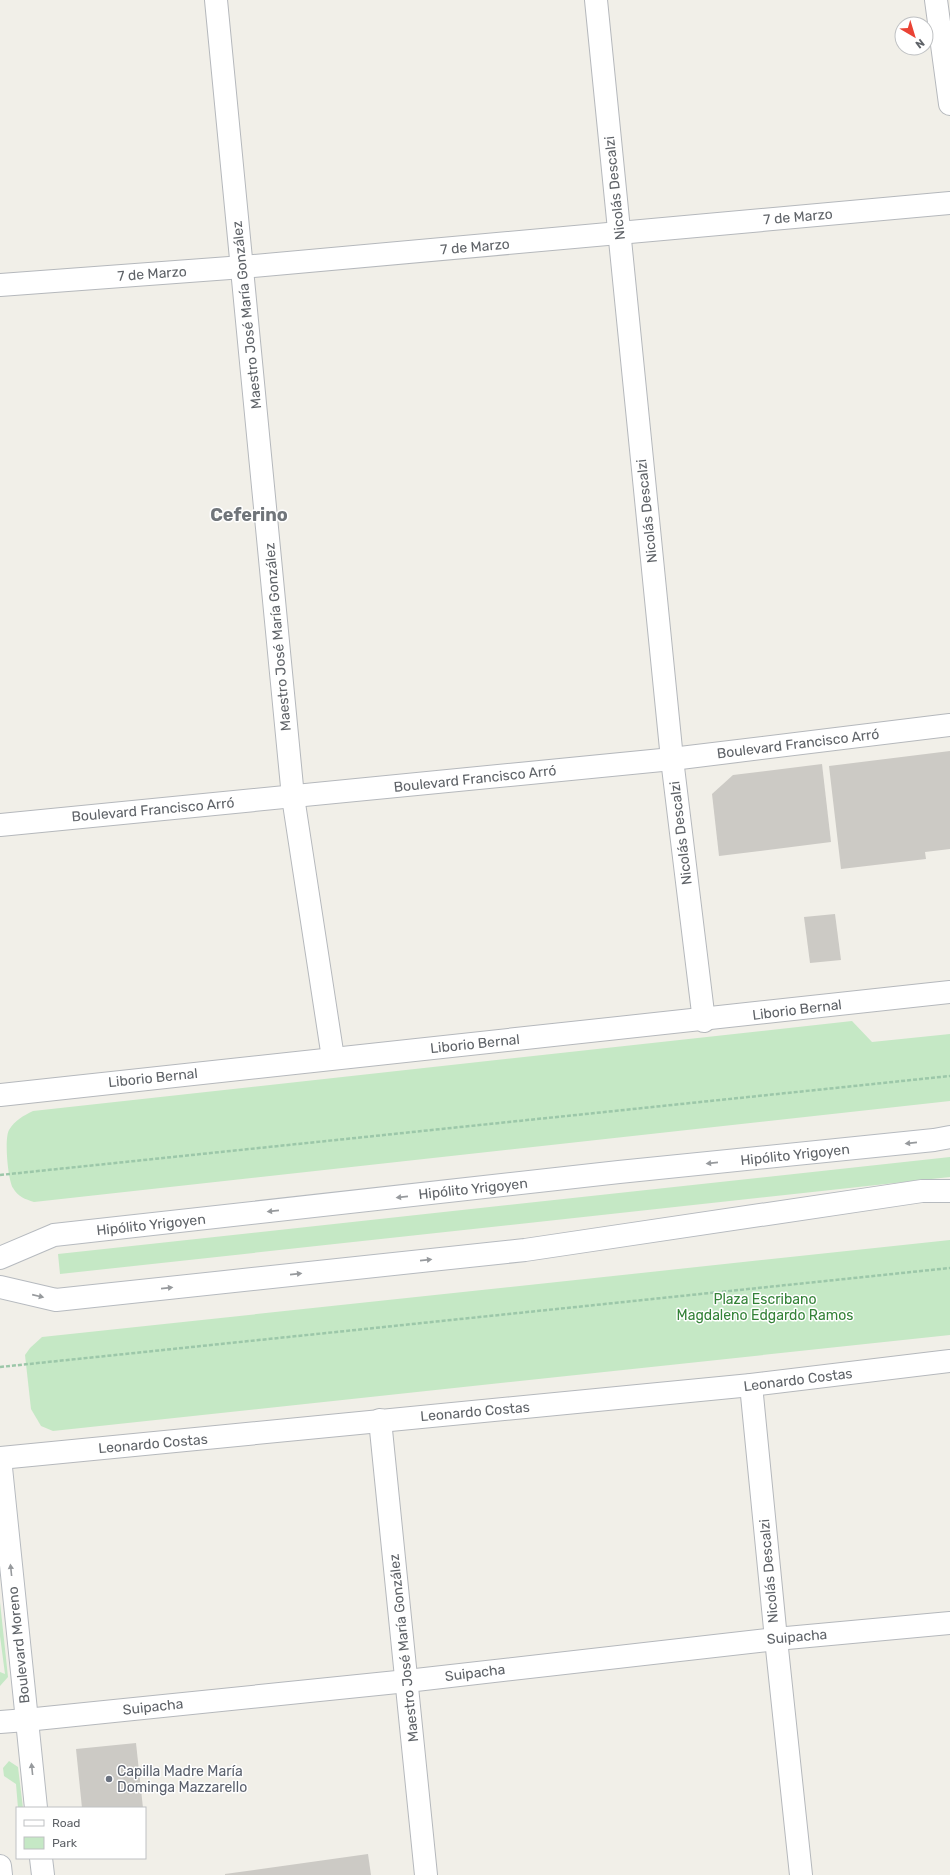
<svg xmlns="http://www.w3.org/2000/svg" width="950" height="1875" font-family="Rubik,sans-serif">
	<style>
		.green { fill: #c5e8c5 }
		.building { fill: #cccac5 }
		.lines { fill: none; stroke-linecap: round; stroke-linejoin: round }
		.minor-casing { stroke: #b5b8bc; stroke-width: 24 }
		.tertiary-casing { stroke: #b5b8bc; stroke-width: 24 }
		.secondary-casing { stroke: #b6babf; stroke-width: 24 }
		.path { stroke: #9cc7a9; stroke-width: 2.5; stroke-dasharray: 4 2; stroke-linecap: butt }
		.minor { stroke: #fff; stroke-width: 22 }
		.tertiary { stroke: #fff; stroke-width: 22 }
		.secondary { stroke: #fff; stroke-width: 22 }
		.oneway { fill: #979a9d }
		.worship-dot { fill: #6b7280; stroke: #fff; stroke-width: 1.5 }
		.labels { text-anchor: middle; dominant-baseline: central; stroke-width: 3; stroke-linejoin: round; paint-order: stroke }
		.street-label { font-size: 14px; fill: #5f6368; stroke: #fff }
		.park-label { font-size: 14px; fill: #348238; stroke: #fff }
		.worship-label { font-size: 14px; fill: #5b616d; stroke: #fff; text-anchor: start }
		.district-label { font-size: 18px; font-weight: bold; fill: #70757a; stroke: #fff }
	</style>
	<rect width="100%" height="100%" fill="#f1efe8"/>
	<g class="green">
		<path d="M852 1021 872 1042 950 1034V1101L34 1202C25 1199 18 1197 13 1188 8 1180 4 1139 9 1130 15 1120 23 1116 33 1111Z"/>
		<path d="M950 1157V1177L60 1274 58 1254Z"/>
		<path d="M950 1240V1335L53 1431 41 1426 31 1409 25 1355 30 1348 42 1337Z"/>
		<path d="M0 1602 8 1677 0 1686V1672L5 1674 0 1636Z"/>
		<path d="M9 1761 18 1767 23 1808H18L16 1784 4 1776 3 1768Z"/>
	</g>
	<g class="building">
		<path d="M950 751V849L925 852 926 859 841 869 829 766Z"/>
		<path d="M822 764 831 842 719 856 712 794 733 775Z"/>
		<path d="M835 914 841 960 810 963 804 917Z"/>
		<path d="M136 1743 143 1808H82L76 1749Z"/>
		<path d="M368 1854 371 1875H225V1874Z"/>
	</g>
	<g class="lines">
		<g class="minor-casing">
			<g id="minor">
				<path d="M216 0 293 797 333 1058"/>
				<path d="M596 0 672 759 704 1021"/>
				<path d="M936 0 950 104"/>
				<path d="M0 285 243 267 950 203"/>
				<path d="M0 825 672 759 950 725"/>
				<path d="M0 1095C317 1060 634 1029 950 992"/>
				<path d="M751 1385 776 1639 801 1875"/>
				<path d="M380 1420 426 1875"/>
				<path d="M0 1458 751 1385 950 1361"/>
				<path d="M26 1720 407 1681 776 1639 950 1623"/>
			</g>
		</g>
		<g class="tertiary-casing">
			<path id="tertiary" d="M0 1722 26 1720"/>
		</g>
		<g class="secondary-casing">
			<g id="secondary">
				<path d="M0 1258 54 1235 619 1172 934 1140 950 1137"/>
				<path d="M0 1287 56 1300 525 1250 922 1191H950"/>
				<path d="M0 1458 36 1808"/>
				<path d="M41 1858 43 1875"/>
				<path d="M0 1866 1 1875"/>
			</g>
		</g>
		<g class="path">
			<path d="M0 1175 950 1076"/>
			<path d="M0 1367 950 1268"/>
		</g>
		<use href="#minor" class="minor"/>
		<use href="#tertiary" class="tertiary"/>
		<use href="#secondary" class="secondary"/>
	</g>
	<defs><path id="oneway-solid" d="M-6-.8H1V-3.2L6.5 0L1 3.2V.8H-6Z"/></defs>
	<g class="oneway">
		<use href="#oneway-solid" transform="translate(911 1143) rotate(174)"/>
		<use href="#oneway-solid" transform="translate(712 1163) rotate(174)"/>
		<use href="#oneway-solid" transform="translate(402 1197) rotate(174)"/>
		<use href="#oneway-solid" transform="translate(273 1211) rotate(174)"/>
		<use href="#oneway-solid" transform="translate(426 1260) rotate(-6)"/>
		<use href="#oneway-solid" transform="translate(296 1274) rotate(-6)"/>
		<use href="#oneway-solid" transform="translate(167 1288) rotate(-6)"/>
		<use href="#oneway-solid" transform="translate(38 1296) rotate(13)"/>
		<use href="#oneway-solid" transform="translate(11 1570) rotate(-96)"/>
		<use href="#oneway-solid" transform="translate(32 1769) rotate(-96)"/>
	</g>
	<circle class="worship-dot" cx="109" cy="1779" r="4"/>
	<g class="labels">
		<g class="street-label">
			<text transform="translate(615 188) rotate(-96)">Nicolás Descalzi</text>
			<text transform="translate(798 217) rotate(-5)">7 de Marzo</text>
			<text transform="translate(475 247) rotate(-5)">7 de Marzo</text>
			<text transform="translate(152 274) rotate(-4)">7 de Marzo</text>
			<text transform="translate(247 315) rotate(-96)">Maestro José María González</text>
			<text transform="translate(647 511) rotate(-96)">Nicolás Descalzi</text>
			<text transform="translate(278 637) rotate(-95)">Maestro José María González</text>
			<text transform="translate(798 744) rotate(-7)">Boulevard Francisco Arró</text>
			<text transform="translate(475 779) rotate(-6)">Boulevard Francisco Arró</text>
			<text transform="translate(153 810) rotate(-5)">Boulevard Francisco Arró</text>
			<text transform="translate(681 833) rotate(-97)">Nicolás Descalzi</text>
			<text transform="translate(797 1010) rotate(-7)">Liborio Bernal</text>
			<text transform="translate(475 1044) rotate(-6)">Liborio Bernal</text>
			<text transform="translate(153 1078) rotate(-6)">Liborio Bernal</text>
			<text transform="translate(795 1155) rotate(-6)">Hipólito Yrigoyen</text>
			<text transform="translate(473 1189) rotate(-6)">Hipólito Yrigoyen</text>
			<text transform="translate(151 1225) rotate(-6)">Hipólito Yrigoyen</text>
			<text transform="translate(798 1380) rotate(-7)">Leonardo Costas</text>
			<text transform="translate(475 1412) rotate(-5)">Leonardo Costas</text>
			<text transform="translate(153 1444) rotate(-5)">Leonardo Costas</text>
			<text transform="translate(769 1571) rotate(-95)">Nicolás Descalzi</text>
			<text transform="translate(797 1637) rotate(-5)">Suipacha</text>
			<text transform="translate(19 1645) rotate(-96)">Boulevard Moreno</text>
			<text transform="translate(404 1648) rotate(-96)">Maestro José María González</text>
			<text transform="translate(475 1673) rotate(-7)">Suipacha</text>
			<text transform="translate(153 1707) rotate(-6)">Suipacha</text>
		</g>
		<g class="park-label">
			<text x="765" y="1299">Plaza Escribano<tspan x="765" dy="16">Magdaleno Edgardo Ramos</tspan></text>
		</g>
		<g class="worship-label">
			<text x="117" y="1771">Capilla Madre María<tspan x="117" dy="16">Dominga Mazzarello</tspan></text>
		</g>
		<g class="district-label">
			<text x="249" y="515">Ceferino</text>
		</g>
	</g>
	<rect x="16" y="1807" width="130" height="52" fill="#ffffff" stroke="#bfc1c3"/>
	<rect x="24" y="1820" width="20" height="6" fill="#ffffff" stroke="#bfc1c3"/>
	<text x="52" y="1827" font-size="12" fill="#5f6368">Road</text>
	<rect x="24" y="1837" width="20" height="12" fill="#c5e8c5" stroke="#bfc1c3"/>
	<text x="52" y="1847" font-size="12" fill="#5f6368">Park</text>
	<g transform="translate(914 36) rotate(142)"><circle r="19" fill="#ffffff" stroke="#bfc1c3"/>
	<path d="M0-3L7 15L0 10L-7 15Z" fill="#ea4335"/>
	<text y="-6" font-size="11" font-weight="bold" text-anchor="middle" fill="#5f6368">N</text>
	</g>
</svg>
